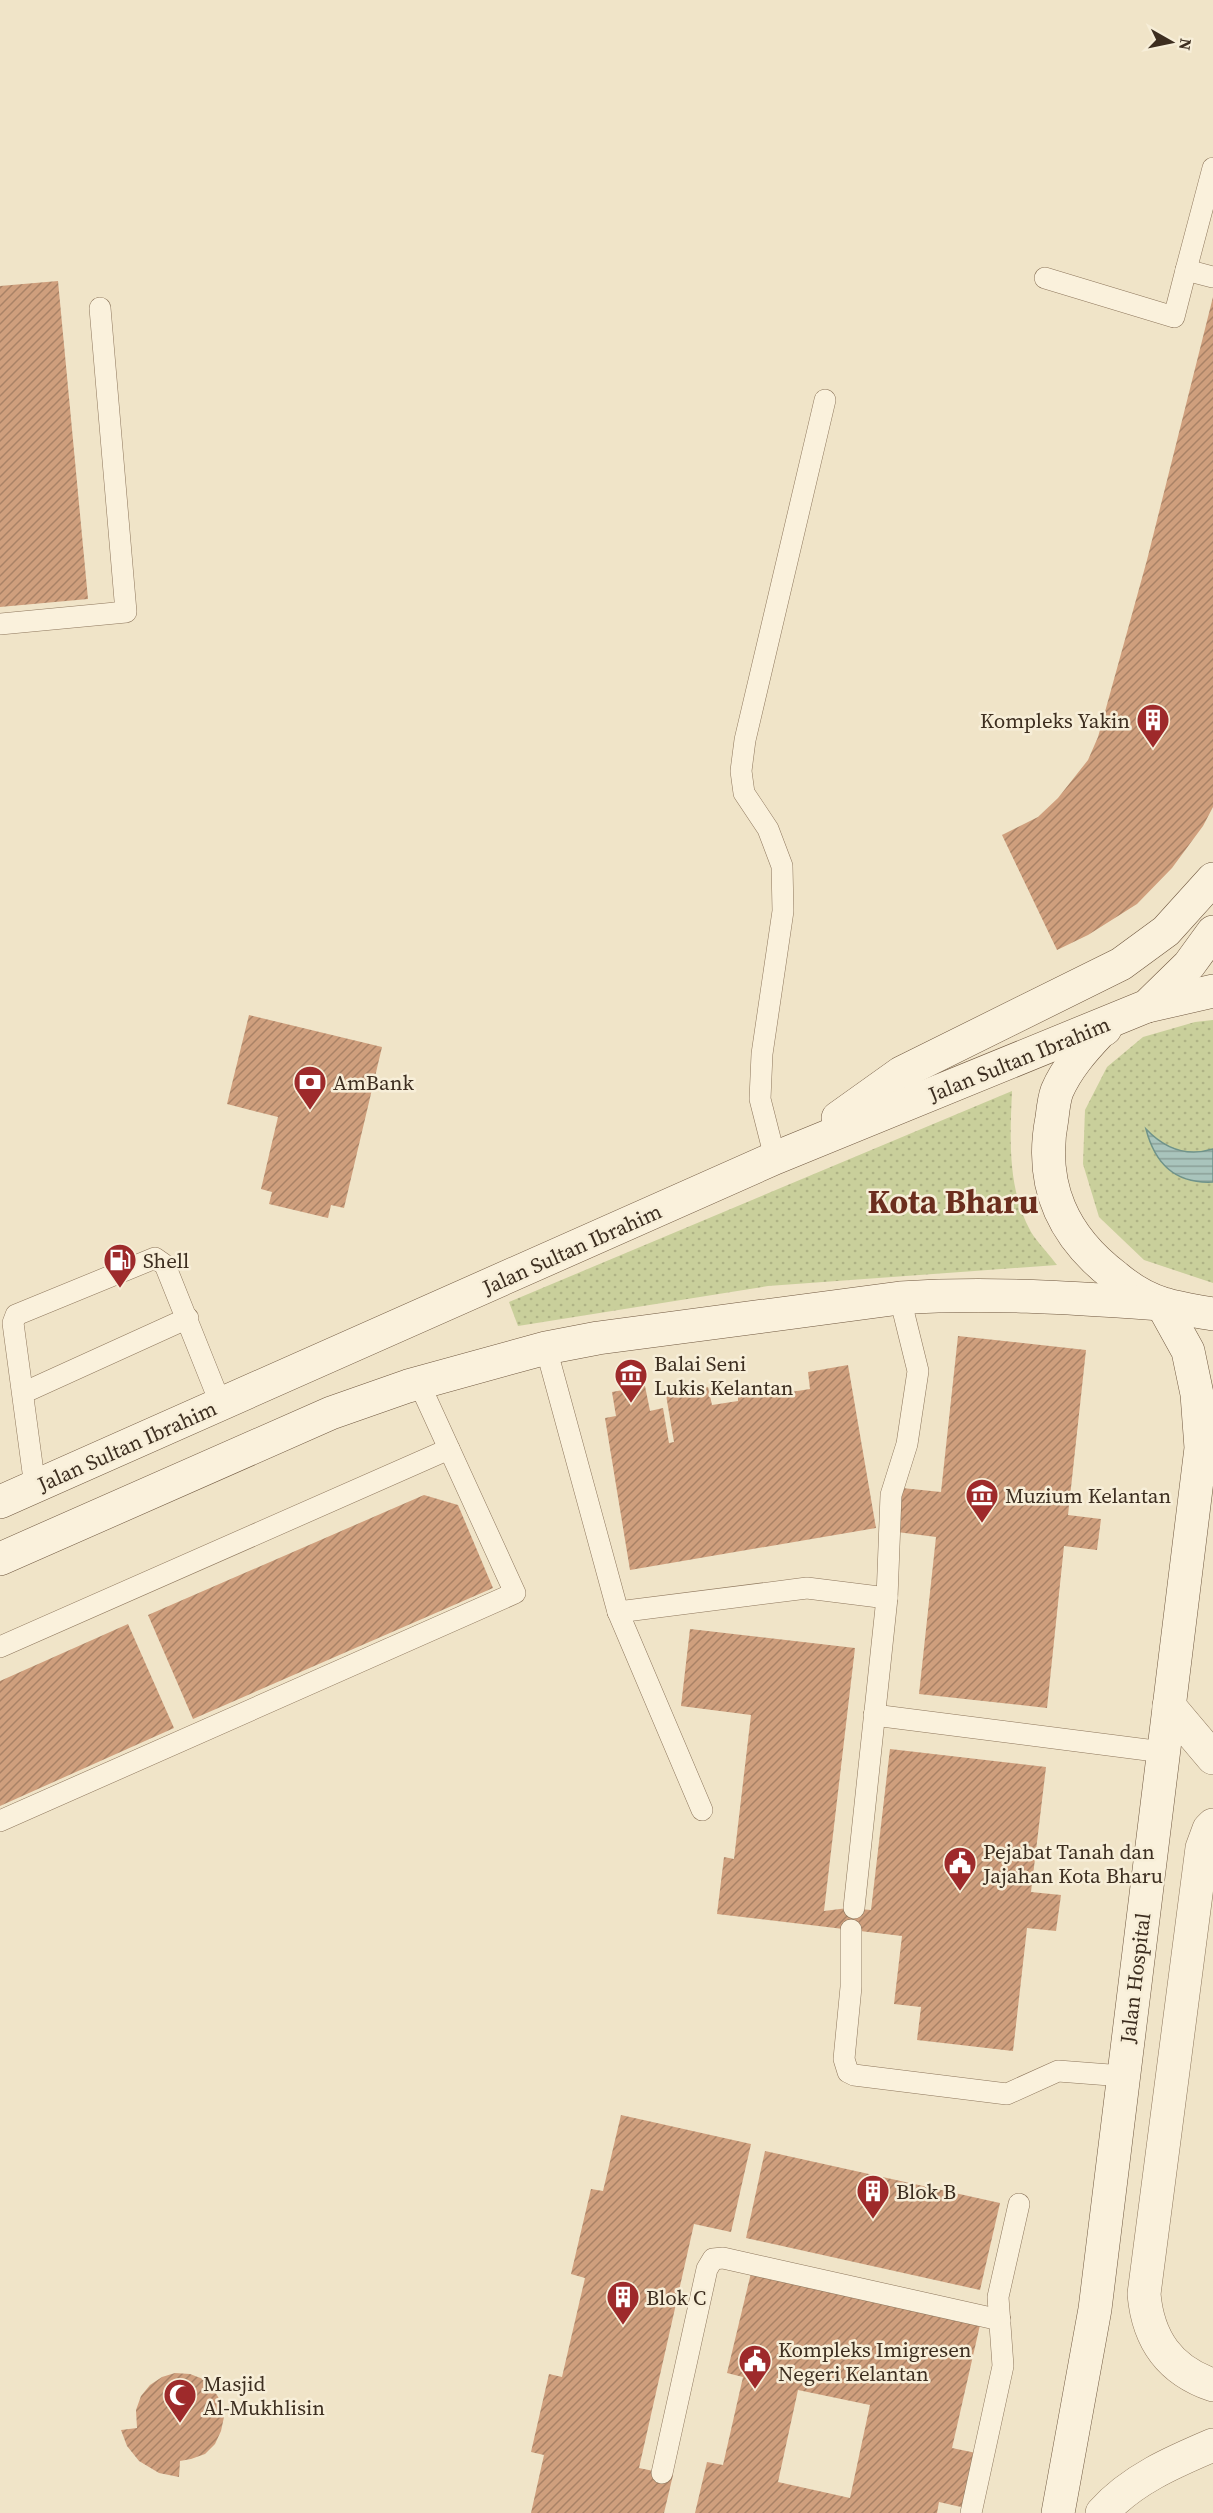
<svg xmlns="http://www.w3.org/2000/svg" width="1213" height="2513" font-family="'Source Serif 4',serif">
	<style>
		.grass { fill: url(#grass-dots) }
		.water { fill: url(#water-rules); stroke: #6f938a; stroke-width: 1.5 }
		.building { fill: url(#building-hatch); fill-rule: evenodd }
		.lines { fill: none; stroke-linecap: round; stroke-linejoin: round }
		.service-casing { stroke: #8d765c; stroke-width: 22 }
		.minor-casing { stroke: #8d765c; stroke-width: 34 }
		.tertiary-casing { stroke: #8d765c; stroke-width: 34 }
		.secondary-casing { stroke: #6f573f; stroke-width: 34 }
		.service { stroke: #faf1dc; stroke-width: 21 }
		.minor { stroke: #faf1dc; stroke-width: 33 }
		.tertiary { stroke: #faf1dc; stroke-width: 33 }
		.secondary { stroke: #faf1dc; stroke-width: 33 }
		.labels { text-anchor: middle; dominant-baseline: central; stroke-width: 5; stroke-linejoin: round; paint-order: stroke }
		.poi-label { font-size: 21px; fill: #3d2e20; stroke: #f7eed8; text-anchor: start }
		.street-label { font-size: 21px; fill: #3d2e20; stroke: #f7eed8 }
		.town-label { font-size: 33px; font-weight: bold; fill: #6b2e1e; stroke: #f7eed8 }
	</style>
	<defs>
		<pattern id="grass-dots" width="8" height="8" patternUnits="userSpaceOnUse" patternTransform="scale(1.5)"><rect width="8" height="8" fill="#c9cf9b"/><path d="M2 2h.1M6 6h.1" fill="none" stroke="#aeb285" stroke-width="1.8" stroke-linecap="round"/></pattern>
		<pattern id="water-rules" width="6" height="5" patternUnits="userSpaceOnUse" patternTransform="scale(1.5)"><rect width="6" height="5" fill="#a9c4bc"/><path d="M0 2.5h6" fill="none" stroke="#8ba098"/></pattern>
		<pattern id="building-hatch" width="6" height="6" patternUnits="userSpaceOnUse" patternTransform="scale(1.5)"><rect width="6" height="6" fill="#cf9f7d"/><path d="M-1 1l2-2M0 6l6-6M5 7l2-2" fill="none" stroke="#a98266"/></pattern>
	</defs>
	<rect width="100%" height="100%" fill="#f0e4c8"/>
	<g class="grass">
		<path d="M1213 1020V1283L1144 1260 1099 1217 1083 1164 1085 1110 1107 1067 1143 1037 1195 1022Z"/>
		<path d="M1012 1091C1010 1138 1007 1189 1031 1232 1038 1243 1049 1254 1057 1265L768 1286 518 1326 509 1302Z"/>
	</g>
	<path class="water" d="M1146 1129C1165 1149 1187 1157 1213 1149V1182C1175 1184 1155 1164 1146 1129Z"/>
	<g class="building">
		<path d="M58 281 88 599 0 607V286Z"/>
		<path d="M1213 297V807L1203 826 1172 868 1137 904 1088 935 1057 950 1002 835 1038 817 1058 798 1088 760 1098 737 1147 560Z"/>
		<path d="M249 1015 382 1047 344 1208 331 1205 328 1218 269 1204 272 1192 261 1189 278 1117 227 1104Z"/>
		<path d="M958 1336 1086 1350 1068 1515 1101 1519 1097 1550 1064 1546 1047 1708 919 1694 936 1537 897 1532 902 1488 941 1492Z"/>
		<path d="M848 1365 876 1528 630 1570 605 1418 616 1416 612 1392 645 1386 650 1411 663 1408 669 1443 674 1442 666 1395 708 1387 712 1405 738 1401V1397L743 1389 768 1385 777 1391 778 1394 810 1389 808 1372Z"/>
		<path d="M424 1495 458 1505 493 1588 193 1719 148 1615Z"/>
		<path d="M128 1624 174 1728 0 1806V1681Z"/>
		<path d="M690 1629 855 1648 824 1911 848 1908 871 1910 890 1749 1046 1767 1031 1892 1061 1895 1056 1931 1027 1928 1013 2051 917 2040 921 2007 894 2004 902 1936 717 1914 724 1857 734 1859 751 1715 681 1706Z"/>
		<path d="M621 2115 751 2144 731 2232 694 2224 639 2468 673 2475 664 2513H531L544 2455 531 2452 549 2374 562 2377 585 2278 571 2274 591 2189 603 2191Z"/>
		<path d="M765 2151 1000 2203 980 2290 746 2238Z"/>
		<path d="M751 2273 980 2325 952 2448 981 2454 970 2509 939 2502 937 2513H695L707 2462 723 2465 743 2377 727 2373ZM798 2390 870 2405 850 2498 778 2482Z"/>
		<path d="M175 2373 190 2374 203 2379 214 2390 221 2402 224 2417 221 2431 215 2444 205 2454 191 2459 180 2461 179 2477 159 2473 139 2461 127 2446 121 2430 137 2428 136 2410 141 2396 150 2385 162 2377Z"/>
	</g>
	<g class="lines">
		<g class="service-casing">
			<g id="service">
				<path d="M1213 168 1186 270 1213 277"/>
				<path d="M1045 278 1174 317 1186 270"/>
				<path d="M0 624 126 612 100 308"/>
				<path d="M775 1158 760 1099 762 1054 783 911 782 866 768 829 744 793 741 771 745 740 825 400"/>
				<path d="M546 1348 618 1612 702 1810"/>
				<path d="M23 1393 188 1318"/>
				<path d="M35 1487 13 1323 16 1315 155 1258 165 1265 221 1405"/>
				<path d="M618 1612 807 1588 887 1598"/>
				<path d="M0 1647 449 1449"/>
				<path d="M874 1715 1163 1752"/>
				<path d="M0 1821 515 1593 419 1383"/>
				<path d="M854 1908 887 1598 891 1495 907 1444 918 1371 900 1298"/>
				<path d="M851 1930V1987L844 2059 848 2072 854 2075 1007 2094 1058 2071 1123 2076"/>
				<path d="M662 2473 707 2269 713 2259 723 2258 1000 2320"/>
				<path d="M971 2513 1003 2366 998 2297 1019 2204"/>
			</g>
		</g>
		<g class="minor-casing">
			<path id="minor" d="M1169 1706 1213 1758"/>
		</g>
		<g class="tertiary-casing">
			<g id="tertiary">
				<path d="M1213 1825 1209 1829 1202 1848 1144 2294C1148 2339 1169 2370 1213 2385"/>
				<path d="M1102 2513C1131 2480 1173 2462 1213 2445"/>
			</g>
		</g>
		<g class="secondary-casing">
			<g id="secondary">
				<path d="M1148 1006 1213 991"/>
				<path d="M1105 1029 1100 1032C1083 1050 1067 1068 1057 1091 1054 1099 1053 1109 1052 1118 1039 1185 1063 1237 1116 1277 1129 1288 1147 1299 1164 1304 1179 1309 1197 1311 1213 1314"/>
				<path d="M838 1118 901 1073 1121 964 1166 931 1213 879"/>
				<path d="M0 1502 775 1158 1147 1006 1189 965 1213 932"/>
				<path d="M0 1559 331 1413 408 1386 546 1348 598 1338 900 1298C990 1292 1073 1298 1162 1304"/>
				<path d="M1058 2513 1095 2309 1201 1448 1197 1394 1188 1351 1162 1304"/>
			</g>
		</g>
		<use href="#service" class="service"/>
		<use href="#minor" class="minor"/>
		<use href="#tertiary" class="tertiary"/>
		<use href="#secondary" class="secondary"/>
	</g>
	<defs>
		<g id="building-pin" transform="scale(1.725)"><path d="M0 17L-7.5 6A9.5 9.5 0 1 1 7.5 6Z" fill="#9e2a2b" stroke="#f7eed8"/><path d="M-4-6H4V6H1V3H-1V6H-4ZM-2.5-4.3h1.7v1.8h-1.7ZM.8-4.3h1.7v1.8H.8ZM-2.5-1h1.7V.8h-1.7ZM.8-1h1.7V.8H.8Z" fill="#fff"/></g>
		<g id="bank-pin" transform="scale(1.725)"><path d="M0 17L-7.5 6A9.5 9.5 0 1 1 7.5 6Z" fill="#9e2a2b" stroke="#f7eed8"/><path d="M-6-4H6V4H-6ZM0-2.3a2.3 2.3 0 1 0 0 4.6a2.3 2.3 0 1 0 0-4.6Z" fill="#fff"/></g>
		<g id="fuel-pin" transform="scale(1.725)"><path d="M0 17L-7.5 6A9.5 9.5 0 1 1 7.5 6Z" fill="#9e2a2b" stroke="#f7eed8"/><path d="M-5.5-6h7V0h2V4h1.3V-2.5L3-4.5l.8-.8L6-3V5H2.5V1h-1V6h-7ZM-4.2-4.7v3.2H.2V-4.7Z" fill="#fff"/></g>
		<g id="museum-pin" transform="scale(1.725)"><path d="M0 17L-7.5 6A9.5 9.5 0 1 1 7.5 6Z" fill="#9e2a2b" stroke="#f7eed8"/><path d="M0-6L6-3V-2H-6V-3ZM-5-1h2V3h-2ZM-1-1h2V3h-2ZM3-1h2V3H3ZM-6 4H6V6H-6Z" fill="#fff"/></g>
		<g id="civic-pin" transform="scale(1.725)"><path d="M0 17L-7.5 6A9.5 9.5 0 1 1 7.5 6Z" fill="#9e2a2b" stroke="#f7eed8"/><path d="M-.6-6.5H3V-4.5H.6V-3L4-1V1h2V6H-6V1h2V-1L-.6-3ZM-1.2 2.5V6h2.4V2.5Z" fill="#fff"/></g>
		<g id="mosque-pin" transform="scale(1.725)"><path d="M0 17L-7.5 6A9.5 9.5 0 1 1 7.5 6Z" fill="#9e2a2b" stroke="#f7eed8"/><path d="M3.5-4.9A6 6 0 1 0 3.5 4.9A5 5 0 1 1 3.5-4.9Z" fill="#fff"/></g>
	</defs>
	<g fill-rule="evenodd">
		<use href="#building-pin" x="1153" y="720"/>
		<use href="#bank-pin" x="310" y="1082"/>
		<use href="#fuel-pin" x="120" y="1260"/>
		<use href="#museum-pin" x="631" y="1375"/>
		<use href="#museum-pin" x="982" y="1495"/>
		<use href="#civic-pin" x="960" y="1863"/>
		<use href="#building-pin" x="873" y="2191"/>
		<use href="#building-pin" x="623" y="2297"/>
		<use href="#civic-pin" x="755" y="2361"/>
		<use href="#mosque-pin" x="180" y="2395"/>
	</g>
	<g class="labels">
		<g class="poi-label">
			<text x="1130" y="720" text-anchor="end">Kompleks Yakin</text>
			<text x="333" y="1082">AmBank</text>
			<text x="143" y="1260">Shell</text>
			<text x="654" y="1363">Balai Seni<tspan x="654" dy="24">Lukis Kelantan</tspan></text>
			<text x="1005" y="1495">Muzium Kelantan</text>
			<text x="983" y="1851">Pejabat Tanah dan<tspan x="983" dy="24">Jajahan Kota Bharu</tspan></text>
			<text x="896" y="2191">Blok B</text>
			<text x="646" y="2297">Blok C</text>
			<text x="778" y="2349">Kompleks Imigresen<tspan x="778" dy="24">Negeri Kelantan</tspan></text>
			<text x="203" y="2383">Masjid<tspan x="203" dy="24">Al-Mukhlisin</tspan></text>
		</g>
		<g class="street-label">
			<text transform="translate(1019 1059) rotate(-22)">Jalan Sultan Ibrahim</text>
			<text transform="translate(572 1249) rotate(-24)">Jalan Sultan Ibrahim</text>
			<text transform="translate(127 1446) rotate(-24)">Jalan Sultan Ibrahim</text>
			<text transform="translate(1135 1978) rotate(-83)">Jalan Hospital</text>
		</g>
		<g class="town-label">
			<text x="953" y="1201">Kota Bharu</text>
		</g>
	</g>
	<g transform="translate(1171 42) rotate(99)" stroke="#f7eed8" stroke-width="4.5" paint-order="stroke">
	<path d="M0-4.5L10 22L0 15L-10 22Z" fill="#3d2e20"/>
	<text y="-9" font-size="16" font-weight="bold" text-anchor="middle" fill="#3d2e20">N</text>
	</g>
</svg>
